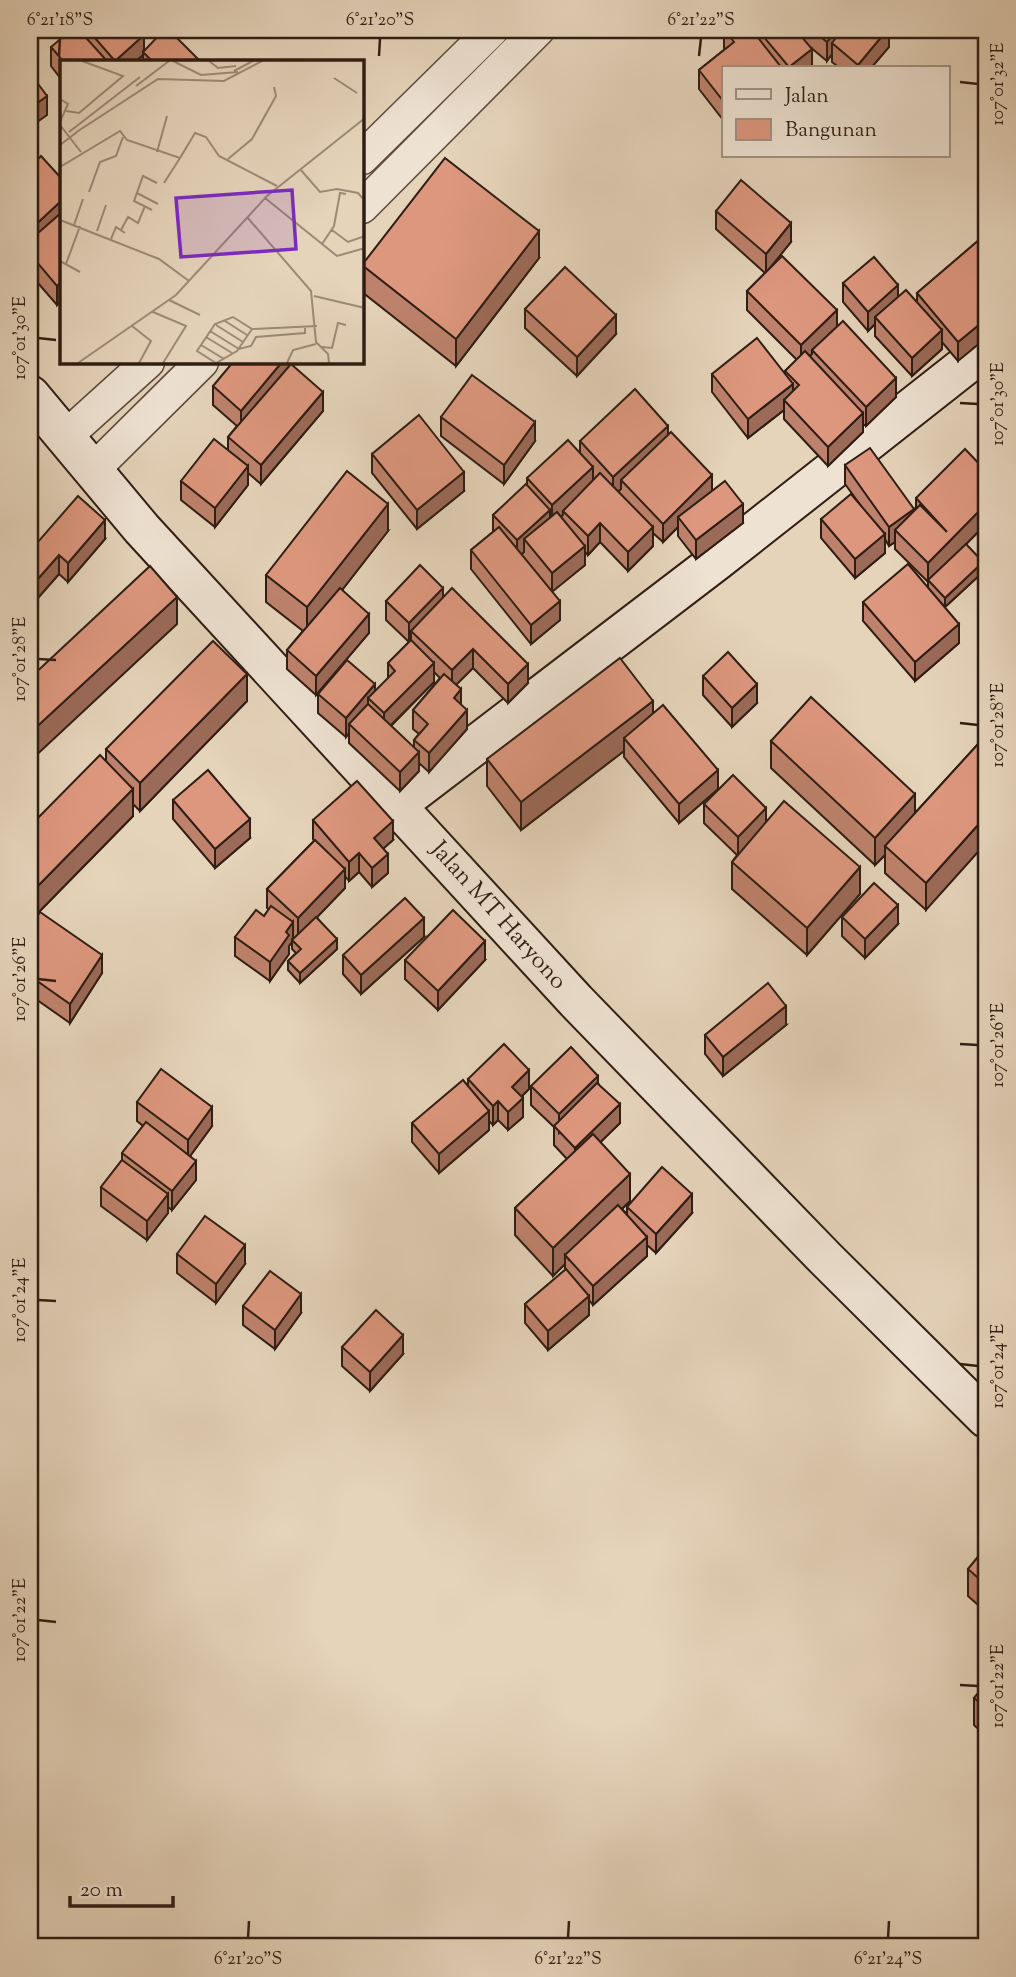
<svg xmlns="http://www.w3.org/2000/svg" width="1016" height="1977" font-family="'Sorts Mill Goudy',serif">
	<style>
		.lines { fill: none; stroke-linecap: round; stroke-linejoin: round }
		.street-casing { stroke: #5c4a3d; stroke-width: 35 }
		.secondary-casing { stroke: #2f1d13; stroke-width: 42 }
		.street { stroke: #eee2d2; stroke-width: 32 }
		.secondary { stroke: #eee2d2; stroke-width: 38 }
		.wall { fill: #be826c; stroke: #2f1d13; stroke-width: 2; fill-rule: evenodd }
		.shaded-wall { fill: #9b6a58; stroke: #2f1d13; stroke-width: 2 }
		.building { fill: #dd977e; stroke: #2f1d13; stroke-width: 2 }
		.ticks { fill: none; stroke: #2f1d13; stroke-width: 2.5 }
		.labels { text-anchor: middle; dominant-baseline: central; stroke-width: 7; stroke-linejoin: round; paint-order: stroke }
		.street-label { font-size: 24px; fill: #2f1d13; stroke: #eee2d2 }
		.inset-road { fill: none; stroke: #9c8a77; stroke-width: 2 }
		.view { fill: #7b2cbf; fill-opacity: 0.15; stroke: #7b2cbf; stroke-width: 3.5 }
		.inset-edge { fill: none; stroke: #2f1d13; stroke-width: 3.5 }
		.neatline { fill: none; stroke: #2f1d13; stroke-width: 2.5 }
		.ticks-label { font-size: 18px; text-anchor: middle; fill: #2f1d13 }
	</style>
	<rect width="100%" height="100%" fill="#e5d3ba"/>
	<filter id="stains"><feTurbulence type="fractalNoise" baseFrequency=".00286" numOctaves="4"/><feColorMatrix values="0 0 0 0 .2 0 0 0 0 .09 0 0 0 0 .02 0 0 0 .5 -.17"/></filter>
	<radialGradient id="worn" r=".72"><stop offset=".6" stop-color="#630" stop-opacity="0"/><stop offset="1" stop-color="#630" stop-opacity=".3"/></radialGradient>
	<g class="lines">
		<g class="street-casing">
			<g id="street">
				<path d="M362 158 492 30"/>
				<path d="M362 207 538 30"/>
				<path d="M64 438 148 362"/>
				<path d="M92 471 202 362"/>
			</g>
		</g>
		<g class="secondary-casing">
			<g id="secondary">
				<path d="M30 395 142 529 576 1001 825 1258 986 1418"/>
				<path d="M397 805 718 560 986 349"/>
			</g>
		</g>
		<use href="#street" class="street"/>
		<use href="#secondary" class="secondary"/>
	</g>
	<g class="wall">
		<path d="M87 30H139L144 50 200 61H143V55L136 61H61V79L51 66V47L87 39Z"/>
		<path d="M724 30H796L803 38V30H889V47L871 68H840L832 62V54L827 61 810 47 811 68H724V121L699 89V70L725 49 724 48Z"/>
		<path d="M30 167 61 178V301L57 305 38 283V297L30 304Z"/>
		<path d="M716 211 791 242 768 269 837 327 896 397 866 426 863 424V432L828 466 784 419V410L748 438 712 392V374H785V371L797 360 747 310V291L765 273 716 229Z"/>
		<path d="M986 234 958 361 942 342V349L912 376 875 336V324L868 331 843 302V283L898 296 917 302V293Z"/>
		<path d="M539 258 456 366 362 292V265Z"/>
		<path d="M525 309 616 334 577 376 525 328Z"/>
		<path d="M290 362V365L323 411 261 484 248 473V485L215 527 181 500V481L228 450V437L237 426 213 405V386Z"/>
		<path d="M986 396V425L981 420V401Z"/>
		<path d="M441 417 535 441 504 484 441 436Z"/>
		<path d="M668 435 712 491 743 523 696 559 678 536V527L663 542 653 533V546L628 571 600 542 588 555 585 552V565L552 591 560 620 531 644 471 569V550L493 532V515L527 485V478L580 453V441Z"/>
		<path d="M372 454 464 491 417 529 372 473Z"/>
		<path d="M845 465 914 511 916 509V498L986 471V545L979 537V531L961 549 983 572 945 607 938 600 959 643 915 681 863 621V602L928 588V582L895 549V542L889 546 885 539V553L855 578 821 538V519L861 506 845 484Z"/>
		<path d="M388 531 342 590 369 633 316 695 287 669V650L303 631 266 602V575Z"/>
		<path d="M105 539 68 582 59 574 37 599 30 592V551Z"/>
		<path d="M443 598 528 683 508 703 473 668 456 684 467 729 429 772 419 763V771L400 791 349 743V733L346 737 318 713V694L375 692 388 679V663L409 642 386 620V601ZM434 672 440 678 413 710V729L419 734 414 740V748L391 726 434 682Z"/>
		<path d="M703 676 757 703 732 727 703 695Z"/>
		<path d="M247 701 140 811 133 804V816L31 920 30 919V826L106 761V749Z"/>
		<path d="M653 713 718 789 679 823 624 757V751L521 830 487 786V759Z"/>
		<path d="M771 741 915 813 979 743 926 910 885 873V855L875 865 771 768Z"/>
		<path d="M173 800 250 838 215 868 173 819Z"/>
		<path d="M704 804 766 822 860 894 807 955 732 889V862L737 855 704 823Z"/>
		<path d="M313 820 393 840 383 848 388 873 372 887 359 872 349 881 345 876V888L317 917 337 949 300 983 288 970V961L296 953 292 949V942L289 946V954L270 981 235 956V937L264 916 269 909 267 908V889L314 841 313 839Z"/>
		<path d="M842 917 898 924 865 958 842 936Z"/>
		<path d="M30 928 102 973 70 1023 30 995Z"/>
		<path d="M424 937 361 994 343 974V955Z"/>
		<path d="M405 960H485L438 1010 405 979Z"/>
		<path d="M786 1025 723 1076 705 1054V1035Z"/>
		<path d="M468 1079 529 1089 521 1097 523 1117 508 1130 498 1120 493 1125 489 1121V1130L439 1173 412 1142V1123L468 1086Z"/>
		<path d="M598 1083 620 1123 600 1142 630 1201 622 1209 627 1214V1207L692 1213 656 1253 647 1245V1256L593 1305 589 1300V1315L548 1350 525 1323V1304L565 1270V1264L553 1276 515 1235V1208L567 1159 554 1145V1127L531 1105V1086Z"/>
		<path d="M137 1102 212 1126 190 1156 196 1180 172 1210 168 1207V1213L147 1240 101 1206V1187L122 1160V1153L143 1126 137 1121Z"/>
		<path d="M177 1254 245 1264 216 1303 177 1273Z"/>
		<path d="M243 1306 301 1313 275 1349 243 1325Z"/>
		<path d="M342 1347 403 1354 370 1391 342 1366Z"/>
		<path d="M986 1547V1612L968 1596V1569Z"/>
		<path d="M986 1638V1673L983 1670V1642Z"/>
		<path d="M986 1684V1736L974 1725V1698Z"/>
	</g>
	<g class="shaded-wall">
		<path d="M836 30H852L832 43V54L827 61V42Z"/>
		<path d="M887 30H889V47L871 68H858V65Z"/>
		<path d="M144 35V53L143 52V55L136 61H115Z"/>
		<path d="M812 49V68H789V67Z"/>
		<path d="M47 96V115L30 127V108Z"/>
		<path d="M61 201V220L30 249V230Z"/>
		<path d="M791 223V242L766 273V254Z"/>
		<path d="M539 231V258L456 366V339Z"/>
		<path d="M38 278V297L30 304V285Z"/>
		<path d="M61 282V301L57 305V286Z"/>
		<path d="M898 285V304L875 317V324L868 331V312Z"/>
		<path d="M837 310V329L812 350V354L801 364V345Z"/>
		<path d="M616 315V334L577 376V357Z"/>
		<path d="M986 319V338L958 361V342Z"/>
		<path d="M942 330V349L912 376V358Z"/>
		<path d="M282 362H290V372L241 430V411Z"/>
		<path d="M896 378V397L866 426V407Z"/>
		<path d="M793 384V403L784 400V410L748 438V419Z"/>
		<path d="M323 392V411L261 484V465Z"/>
		<path d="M863 413V432L828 466V447Z"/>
		<path d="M535 422V441L504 484V465Z"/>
		<path d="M668 426V445L621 480V489L613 496V477Z"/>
		<path d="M248 466V485L215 527V508Z"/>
		<path d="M593 467V486L563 511V515L552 524V505Z"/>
		<path d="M464 472V491L417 529V510Z"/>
		<path d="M712 475V494L678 517V527L663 542V524Z"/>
		<path d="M388 504V531L307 635V607Z"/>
		<path d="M743 504V523L696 559V540Z"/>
		<path d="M986 504V523L979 527V531L930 581 928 580V582V563Z"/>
		<path d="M914 509V528L895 530V542L889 546V527Z"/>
		<path d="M550 510V529L524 539V552L517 559V540Z"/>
		<path d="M105 520V539L68 582V563Z"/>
		<path d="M600 523V542L588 555V536Z"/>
		<path d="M653 527V546L628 571V552Z"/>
		<path d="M885 534V553L855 578V559Z"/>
		<path d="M585 546V565L552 592V573Z"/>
		<path d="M59 555V574L37 599V580Z"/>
		<path d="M983 562V572L945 607V598Z"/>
		<path d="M443 588V607L411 631V640L409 642V623Z"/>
		<path d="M177 597V624L30 761V733Z"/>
		<path d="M560 601V620L531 644V625Z"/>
		<path d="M369 614V633L316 695V676Z"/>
		<path d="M959 624V643L915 681V662Z"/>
		<path d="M473 649V668L452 689V670Z"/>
		<path d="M434 663V682L384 732V713Z"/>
		<path d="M528 664V683L508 703V684Z"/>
		<path d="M247 674V701L140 811V783Z"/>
		<path d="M375 684V703L368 698V710L349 724V733L346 737V718Z"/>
		<path d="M757 684V703L732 727V708Z"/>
		<path d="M461 689V708L454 698Z"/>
		<path d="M653 701V728L624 738V751L521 830V802Z"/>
		<path d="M467 710V729L429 772V753Z"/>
		<path d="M419 752V771L400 791V772Z"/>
		<path d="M718 770V789L679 823V804Z"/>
		<path d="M133 789V816L31 920V893Z"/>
		<path d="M915 794V821L885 846V855L875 865V838Z"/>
		<path d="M766 808V827L738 856V837Z"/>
		<path d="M986 816V843L926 910V883Z"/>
		<path d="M250 819V838L215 868V849Z"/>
		<path d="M393 821V840L374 857V838Z"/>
		<path d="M359 853V872L349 881V862Z"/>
		<path d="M388 854V873L372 887V868Z"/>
		<path d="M860 867V894L807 955V928Z"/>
		<path d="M345 869V888L298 937V918Z"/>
		<path d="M898 905V924L865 958V939Z"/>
		<path d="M424 918V937L361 994V975Z"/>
		<path d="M293 922V941L292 940V942L289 946V954L270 981V962L286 932Z"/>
		<path d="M337 939V949L300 983V973Z"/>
		<path d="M485 941V960L438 1010V991Z"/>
		<path d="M102 955V973L70 1023V1004Z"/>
		<path d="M786 1006V1025L723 1076V1057Z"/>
		<path d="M529 1070V1089L512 1106V1087Z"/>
		<path d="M598 1076V1095L559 1133V1114Z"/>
		<path d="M523 1098V1117L508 1130V1112Z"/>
		<path d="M498 1101V1120L493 1125V1106Z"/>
		<path d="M620 1104V1123L575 1167V1148Z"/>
		<path d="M212 1107V1126L188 1159V1140Z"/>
		<path d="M489 1111V1130L439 1173V1154Z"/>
		<path d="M196 1161V1180L172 1210V1191Z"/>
		<path d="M630 1174V1201L569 1260 565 1255V1264L553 1276V1248Z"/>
		<path d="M168 1194V1213L147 1240V1221Z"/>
		<path d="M692 1194V1213L656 1253V1234Z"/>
		<path d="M647 1237V1256L593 1305V1286Z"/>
		<path d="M245 1245V1264L216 1303V1284Z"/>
		<path d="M301 1294V1313L275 1349V1330Z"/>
		<path d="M589 1296V1315L548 1350V1331Z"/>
		<path d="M403 1335V1354L370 1391V1372Z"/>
	</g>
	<g class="building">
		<path d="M71 30H79L107 61H63L51 47Z"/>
		<path d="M88 30H139L144 35 115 61Z"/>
		<path d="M164 30H169L200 61H152L143 52Z"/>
		<path d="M725 30H752L781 67 779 68H724V102L699 70 734 42Z"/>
		<path d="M758 30H796L812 49 789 67Z"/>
		<path d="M812 30H836L827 42Z"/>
		<path d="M842 30H887L858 65 832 43Z"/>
		<path d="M30 73 47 96 30 108Z"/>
		<path d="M41 156 61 178V201L30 230V167Z"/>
		<path d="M445 158 539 231 456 339 362 265Z"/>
		<path d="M741 180 791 223 766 254 716 211Z"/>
		<path d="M61 213V282L57 286 30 254V240Z"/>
		<path d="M986 234V319L958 342 917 293Z"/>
		<path d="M782 256 837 310 801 345 747 291Z"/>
		<path d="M874 257 898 285 868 312 843 283Z"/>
		<path d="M565 267 616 315 577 357 525 309Z"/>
		<path d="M30 268 38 278 30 285Z"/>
		<path d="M906 290 942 330 912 358 875 317Z"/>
		<path d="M843 321 896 378 866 407 812 350Z"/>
		<path d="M757 338 793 384 748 419 712 374Z"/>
		<path d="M805 351 863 413 828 447 784 400 799 385 785 371Z"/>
		<path d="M233 362H282L241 411 213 386Z"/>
		<path d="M291 364 323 392 261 465 228 437Z"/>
		<path d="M472 375 535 422 504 465 441 417Z"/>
		<path d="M635 389 668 426 613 477 580 441Z"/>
		<path d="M986 396V406L981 401Z"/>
		<path d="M419 415 464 472 417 510 372 454Z"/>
		<path d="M671 432 712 475 663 524 621 480Z"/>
		<path d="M214 439 248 466 215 508 181 481Z"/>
		<path d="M568 440 593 467 552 505 527 478Z"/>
		<path d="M870 448 914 509 889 527 845 465Z"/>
		<path d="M965 449 986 471V504L928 563 895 530 920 505 947 532 916 498Z"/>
		<path d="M347 471 388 504 307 607 266 575Z"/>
		<path d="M600 473 653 527 628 552 600 523 588 536 563 511Z"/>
		<path d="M725 481 743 504 696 540 678 517Z"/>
		<path d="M526 484 550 510 517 540 493 515Z"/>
		<path d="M851 494 885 534 855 559 821 519Z"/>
		<path d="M78 496 105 520 68 563 59 555 37 580 30 574V551Z"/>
		<path d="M557 512 585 546 552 573 524 539Z"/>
		<path d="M986 520V535L979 527Z"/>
		<path d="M499 527 560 601 531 625 471 550Z"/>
		<path d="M966 544 983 562 945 598 928 580Z"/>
		<path d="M908 564 959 624 915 662 863 602Z"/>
		<path d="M420 565 443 588 409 623 386 601Z"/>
		<path d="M150 566 177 597 30 733V678Z"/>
		<path d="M340 588 369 614 316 676 287 650Z"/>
		<path d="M452 588 528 664 508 684 473 649 452 670 411 631Z"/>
		<path d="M411 640 434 663 384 713 368 698 395 671 388 663Z"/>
		<path d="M213 641 247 674 140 783 106 749Z"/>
		<path d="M728 652 757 684 732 708 703 676Z"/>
		<path d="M620 658 653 701 521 802 487 759Z"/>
		<path d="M347 660 375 684 346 718 318 694Z"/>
		<path d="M444 674 461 689 454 698 467 710 429 753 414 740 428 724 413 710Z"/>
		<path d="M811 697 915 794 875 838 771 741Z"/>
		<path d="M368 704 419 752 400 772 349 724Z"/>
		<path d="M663 705 718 770 679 804 624 738Z"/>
		<path d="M979 743 986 750V816L926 883 885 846Z"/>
		<path d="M100 755 133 789 31 893 30 892V826Z"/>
		<path d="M208 770 250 819 215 849 173 800Z"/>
		<path d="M733 775 766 808 738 837 704 804Z"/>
		<path d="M357 781 393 821 374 838 388 854 372 868 359 853 349 862 313 820Z"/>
		<path d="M784 801 860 867 807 928 732 862Z"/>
		<path d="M315 840 345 869 298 918 267 889Z"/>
		<path d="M874 883 898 905 865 939 842 917Z"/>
		<path d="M405 898 424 918 361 975 343 955Z"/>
		<path d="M271 906 293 922 286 932 289 935 270 962 235 937 256 910 264 916Z"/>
		<path d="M453 910 485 941 438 991 405 960Z"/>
		<path d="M40 912 102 955 70 1004 30 976V928Z"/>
		<path d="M316 917 337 939 300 973 288 961 301 949 292 940Z"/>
		<path d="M768 983 786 1006 723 1057 705 1035Z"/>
		<path d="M504 1044 529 1070 512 1087 523 1098 508 1112 498 1101 493 1106 468 1079Z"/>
		<path d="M571 1047 598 1076 559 1114 531 1086Z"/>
		<path d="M161 1069 212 1107 188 1140 137 1102Z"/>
		<path d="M463 1080 489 1111 439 1154 412 1123Z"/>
		<path d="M597 1083 620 1104 575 1148 554 1126Z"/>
		<path d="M146 1122 196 1161 172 1191 122 1153Z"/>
		<path d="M593 1134 630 1174 553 1248 515 1208Z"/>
		<path d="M122 1160 168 1194 147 1221 101 1187Z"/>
		<path d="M662 1167 692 1194 656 1234 627 1207Z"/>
		<path d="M618 1205 647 1237 593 1286 565 1255Z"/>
		<path d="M205 1216 245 1245 216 1284 177 1254Z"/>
		<path d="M566 1269 589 1296 548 1331 525 1304Z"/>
		<path d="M270 1271 301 1294 275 1330 243 1306Z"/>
		<path d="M376 1310 403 1335 370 1372 342 1347Z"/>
		<path d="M986 1547V1585L968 1569Z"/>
		<path d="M986 1684V1708L974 1698Z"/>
	</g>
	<path class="ticks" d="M59 56 60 38M379 56 380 38M699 56 701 38M960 82 978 84M38 338 56 340M960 403 978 404M38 659 56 660M960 723 978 725M38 979 56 981M960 1044 978 1045M38 1300 56 1301M960 1364 978 1366M38 1620 56 1622M960 1685 978 1686M248 1938 249 1921M568 1938 569 1921M888 1938 889 1921"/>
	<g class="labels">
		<g class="street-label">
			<text transform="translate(498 916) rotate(48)">Jalan MT Haryono</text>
		</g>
	</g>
	<g transform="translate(60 60)">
		<rect width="304" height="304" fill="#e5d3ba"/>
		<path class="inset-road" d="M113 1 141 15 178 12M149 1 158 8 176 6M174 11 193 1M274 18 297 33M76 26 109 1M0 39 8 44 0 62M6 51 19 53 63 16 22 1M0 65 21 92M9 72 80 17M15 73 98 19 164 21 202 1M0 85 17 72M97 92 107 56M168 99 192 79 216 36 214 27M0 107 60 71 67 80 120 98 135 73 146 77 159 96 217 126M240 109 260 132 277 129 298 133 305 141M104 123 120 98M29 132 40 102 56 96 63 77M77 133 98 144M205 138 277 196 305 188M92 150 74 141 83 116 97 123M187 157 251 231 256 282 268 294 269 303M0 160 99 199 129 221M14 165 23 139M61 170 68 157 78 163 85 146M272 170 288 182 305 176M37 171 46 145M51 179 56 167 65 173M262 184 274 166 280 133 286 134M0 201 20 212M6 204 20 166M254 236 305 248M109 240 140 255M93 252 126 266 103 303M165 261 187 275M156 265 183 282M72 266 91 281 79 303M192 269 177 291 156 303 137 291 155 264 173 257 192 269 257 266M150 271 179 289 191 286 196 277 245 273V267M146 277 172 293M141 285 164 299M262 287 272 288 278 263 286 265M18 303 116 235 207 136 305 58M227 303 233 290 256 284"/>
		<path class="view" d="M232 130 236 189 121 197 116 138Z"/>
		<rect width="304" height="304" class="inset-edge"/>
	</g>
	<rect width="1016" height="1977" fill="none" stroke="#e5d3ba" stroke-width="77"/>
	<rect x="722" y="66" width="228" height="91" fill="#eee2d2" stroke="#a29386" stroke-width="2"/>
	<rect x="736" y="89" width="35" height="10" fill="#eee2d2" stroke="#a29386" stroke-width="2"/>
	<text x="785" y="102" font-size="21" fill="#2f1d13">Jalan</text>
	<rect x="736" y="119" width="35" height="21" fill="#dd977e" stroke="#a29386" stroke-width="2"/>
	<text x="785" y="136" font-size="21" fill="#2f1d13">Bangunan</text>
	<path d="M70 1896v10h103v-10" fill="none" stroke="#2f1d13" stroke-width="3.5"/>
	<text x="80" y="1896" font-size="21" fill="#2f1d13" stroke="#eee2d2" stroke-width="5" paint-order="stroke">20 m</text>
	<rect x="38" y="38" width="940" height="1900" class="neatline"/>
	<g class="ticks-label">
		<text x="60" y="25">6°21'18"S</text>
		<text x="380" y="25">6°21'20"S</text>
		<text x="701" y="25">6°21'22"S</text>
		<text transform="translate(997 84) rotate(-90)" y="6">107°01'32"E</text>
		<text transform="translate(19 338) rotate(-90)" y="6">107°01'30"E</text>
		<text transform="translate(997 404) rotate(-90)" y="6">107°01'30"E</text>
		<text transform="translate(19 659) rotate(-90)" y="6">107°01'28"E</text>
		<text transform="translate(997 725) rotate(-90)" y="6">107°01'28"E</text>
		<text transform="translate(19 979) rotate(-90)" y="6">107°01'26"E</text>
		<text transform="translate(997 1045) rotate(-90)" y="6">107°01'26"E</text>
		<text transform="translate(19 1300) rotate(-90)" y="6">107°01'24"E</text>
		<text transform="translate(997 1366) rotate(-90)" y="6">107°01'24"E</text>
		<text transform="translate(19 1620) rotate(-90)" y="6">107°01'22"E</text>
		<text transform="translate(997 1686) rotate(-90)" y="6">107°01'22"E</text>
		<text x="248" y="1964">6°21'20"S</text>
		<text x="568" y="1964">6°21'22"S</text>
		<text x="888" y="1964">6°21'24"S</text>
	</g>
	<rect width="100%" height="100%" filter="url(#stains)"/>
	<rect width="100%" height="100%" fill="url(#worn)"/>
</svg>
